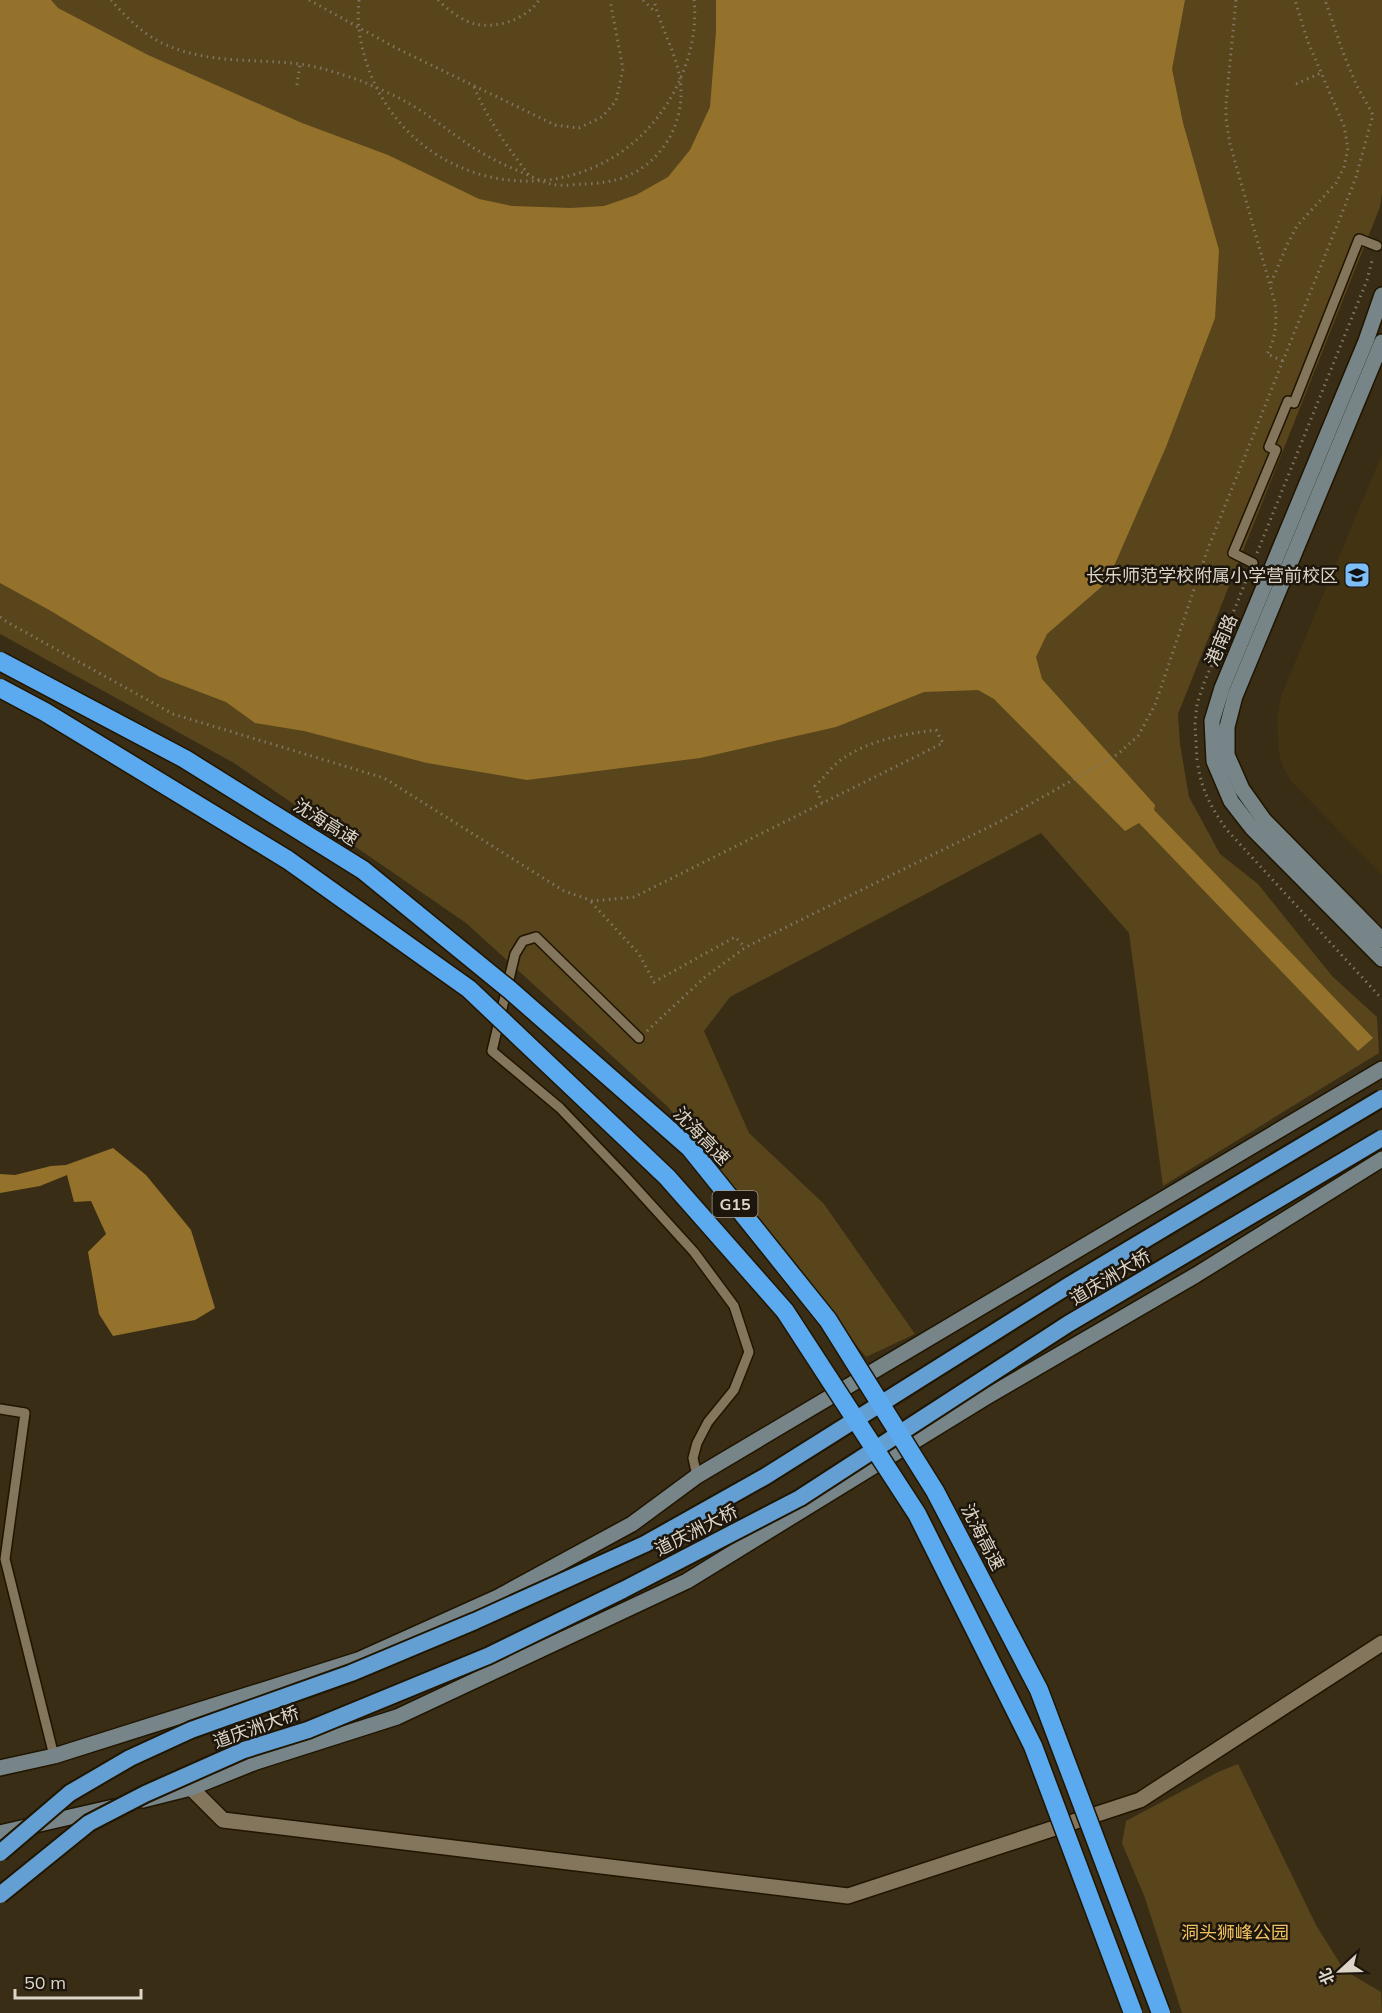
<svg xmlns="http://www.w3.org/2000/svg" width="1382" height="2013" font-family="Mulish,'Noto Sans SC',sans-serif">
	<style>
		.built { fill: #423313 }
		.green { fill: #59451c }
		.water { fill: #95722b }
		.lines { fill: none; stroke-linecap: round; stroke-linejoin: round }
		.service-casing { stroke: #201500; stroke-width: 12 }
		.minor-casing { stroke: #201500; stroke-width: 18 }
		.secondary-casing { stroke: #201500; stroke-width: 18 }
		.path { stroke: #807662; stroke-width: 3; stroke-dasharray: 1.5 4.5; stroke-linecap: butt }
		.service { stroke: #84765c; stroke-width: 9 }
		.minor { stroke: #84765c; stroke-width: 15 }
		.secondary { stroke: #788588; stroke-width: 15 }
		.trunk-bridge-casing { stroke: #201500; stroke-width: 20; stroke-linecap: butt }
		.motorway-bridge-casing { stroke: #201500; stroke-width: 21; stroke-linecap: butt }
		.path-bridge { stroke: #807662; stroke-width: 3; stroke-dasharray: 1.5 4.5; stroke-linecap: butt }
		.trunk-bridge { stroke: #639fd2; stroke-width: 16 }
		.motorway-bridge { stroke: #5ba9ef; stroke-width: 18 }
		.labels { text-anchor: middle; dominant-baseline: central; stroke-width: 5; stroke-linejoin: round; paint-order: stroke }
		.shield { fill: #1c160c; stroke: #a39c8f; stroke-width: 1.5 }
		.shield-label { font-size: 16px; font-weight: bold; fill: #ddd5c7 }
		.poi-label { font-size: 18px; fill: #ddd5c7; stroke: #1c160c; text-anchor: end }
		.street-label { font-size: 18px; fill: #ddd5c7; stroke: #1c160c }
		.park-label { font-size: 18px; fill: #f2c160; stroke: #1c160c }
	</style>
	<rect width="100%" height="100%" fill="#392d15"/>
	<path class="built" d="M1382 454V875L1292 782 1283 768 1279 753 1277 721 1281 696Z"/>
	<g class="green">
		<path d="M18 0H723L710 139 644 215 498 225Z"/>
		<path d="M1162 0H1382V193L1380 207 1178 714 1180 744 1189 797 1220 854 1258 884 1332 976 1377 1017 1379 1053 1163 1186 1129 933 1041 833 730 997 704 1031 749 1133 824 1204 915 1334 866 1357 668 1107 466 923 234 763 0 634V560L1163 67Z"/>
		<path d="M1238 1764 1316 1925 1344 1970 1381 1992 1382 2013H1182L1145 1898 1122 1843 1126 1821 1218 1772Z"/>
	</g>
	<g class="water">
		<path d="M0 0H51L58 8 148 55 302 123 388 155 479 199 512 206 571 208 604 206 636 195 668 177 690 150 710 107 716 32V0H1185L1172 69 1183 123 1219 250 1215 318 1166 447 1107 582 1047 634 1036 657 1042 679 1155 805 1154 810 1373 1038 1358 1051 1139 823 1125 831 994 699 978 690 924 692 836 727 700 758 527 780 427 763 304 731 255 723 226 702 160 677 51 611 0 583Z"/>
		<path d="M113 1148 146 1175 191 1230 215 1308 195 1320 113 1336 99 1314 88 1252 106 1234 91 1201 74 1202 67 1175 40 1186 0 1193V1174L15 1175 51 1166 66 1165Z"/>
	</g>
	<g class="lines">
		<g class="service-casing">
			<g id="service">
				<path d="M1253 563 1233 553 1276 450 1269 447 1288 401 1294 403 1359 239 1377 246"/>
				<path d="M639 1038 536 937 523 941 515 954 492 1051 560 1108 625 1176 694 1252 734 1306 749 1352 734 1390 708 1422 697 1443 693 1458 697 1476"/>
				<path d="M0 1409 25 1413 5 1559 54 1756"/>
			</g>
		</g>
		<g class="minor-casing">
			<path id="minor" d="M191 1788 223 1820 848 1896 1140 1800 1382 1643"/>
		</g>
		<g class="secondary-casing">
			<g id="secondary">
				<path d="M1382 295 1366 341 1222 688 1212 721 1214 761 1231 801 1252 828 1382 959"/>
				<path d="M1382 342 1235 696 1227 727V755L1242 789 1264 820 1382 940"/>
				<path d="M0 1768 54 1756 358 1660 498 1597 632 1524 697 1476 1382 1069"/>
				<path d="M143 1800 191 1788 256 1762 397 1717 687 1581 983 1399 1196 1275 1382 1159"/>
				<path d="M0 1833 114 1807"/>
			</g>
		</g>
		<g class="path">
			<path d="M111 0C124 15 141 32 158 41 200 63 245 59 291 63 314 65 339 73 361 81 377 88 395 95 410 104 434 118 454 136 477 150 493 160 509 167 526 174 534 178 543 182 551 184 562 187 576 184 587 184 611 182 626 180 646 165 669 147 682 119 681 90 680 58 661 31 654 0"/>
			<path d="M309 0 396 48 555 125 579 128 602 117 616 101 623 69 610 0"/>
			<path d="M438 0C447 9 462 21 475 24 497 29 527 19 539 0"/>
			<path d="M643 0 655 12"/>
			<path d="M1236 0 1226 104V119L1230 144 1275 303C1277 322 1276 338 1267 354L1283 361"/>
			<path d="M1296 84 1321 73"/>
			<path d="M297 85 300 64"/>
			<path d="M474 87C488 120 507 147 529 175"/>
			<path d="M1271 283 1287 245 1297 226 1336 183 1344 167 1348 148 1344 126 1308 42 1295 0"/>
			<path d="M1257 553 1367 280 1373 257"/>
			<path d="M0 617 7 622 173 714 384 778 564 891 593 901 634 897 943 743 936 730C903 734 870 740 842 759 832 766 824 778 815 786L822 803"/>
			<path d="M1197 760 1195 724 1197 704 1205 680 1215 658 1249 573"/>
			<path d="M1198 766C1202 791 1212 809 1227 830L1382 999"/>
			<path d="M591 902 639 954 654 982 735 937 745 947"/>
			<path d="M647 1031 705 977 746 947 999 822 1118 754 1138 736 1155 705 1207 551 1346 203 1356 177 1371 122 1373 115 1356 84 1344 55 1325 0"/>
		</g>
		<use href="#service" class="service"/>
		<use href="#minor" class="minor"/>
		<use href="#secondary" class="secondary"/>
		<g class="trunk-bridge-casing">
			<g id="trunk-bridge">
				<path d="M0 1853 70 1793 130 1758 191 1730 351 1673 475 1621 645 1544 766 1476 1071 1284 1382 1098"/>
				<path d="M0 1895 89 1823 145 1794 244 1750 308 1730 488 1656 623 1590 800 1498 1068 1324 1382 1138"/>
			</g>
		</g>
		<g class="motorway-bridge-casing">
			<g id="motorway-bridge">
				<path d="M0 661 185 759 363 870 510 990 690 1148 828 1320 935 1491 1039 1690 1161 2013"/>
				<path d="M0 688 45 712 288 860 469 989 667 1177 785 1311 917 1514 1033 1746 1133 2013"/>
			</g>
		</g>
		<path class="path-bridge" d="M359 0C356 27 362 55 373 80 427 202 594 218 667 104 686 74 698 35 694 0"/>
		<use href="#trunk-bridge" class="trunk-bridge"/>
		<use href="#motorway-bridge" class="motorway-bridge"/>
	</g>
	<defs>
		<g id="school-square" transform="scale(1.35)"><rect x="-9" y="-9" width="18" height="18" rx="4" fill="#7dbef9" stroke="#1c160c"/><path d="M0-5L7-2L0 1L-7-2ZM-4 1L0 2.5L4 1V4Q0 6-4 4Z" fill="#111"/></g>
	</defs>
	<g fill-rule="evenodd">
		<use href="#school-square" x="1357" y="575"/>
	</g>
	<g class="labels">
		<rect class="shield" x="712.5" y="1191" width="45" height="26" rx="4.5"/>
		<g class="shield-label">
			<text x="735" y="1204">G15</text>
		</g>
		<g class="poi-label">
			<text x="1338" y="575">长乐师范学校附属小学营前校区</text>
		</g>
		<g class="street-label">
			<text transform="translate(1221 640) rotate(-67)">港南路</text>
			<text transform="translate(326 822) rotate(32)">沈海高速</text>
			<text transform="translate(702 1136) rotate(46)">沈海高速</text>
			<text transform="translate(1110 1277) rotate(-31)">道庆洲大桥</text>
			<text transform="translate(696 1530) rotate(-27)">道庆洲大桥</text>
			<text transform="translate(983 1537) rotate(63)">沈海高速</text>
			<text transform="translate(256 1727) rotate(-20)">道庆洲大桥</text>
		</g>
		<g class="park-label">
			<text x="1235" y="1932">洞头狮峰公园</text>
		</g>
	</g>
	<g transform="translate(1340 1971) rotate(248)" stroke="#1c160c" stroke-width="4.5" paint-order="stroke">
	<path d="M0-4.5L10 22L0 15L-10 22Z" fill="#ddd5c7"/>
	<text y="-9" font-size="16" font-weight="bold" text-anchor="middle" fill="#ddd5c7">北</text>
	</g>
	<path d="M15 1989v9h126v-9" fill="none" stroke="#ddd5c7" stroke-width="3"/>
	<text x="24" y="1989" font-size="18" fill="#ddd5c7" stroke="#1c160c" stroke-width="4.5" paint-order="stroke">50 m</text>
</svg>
